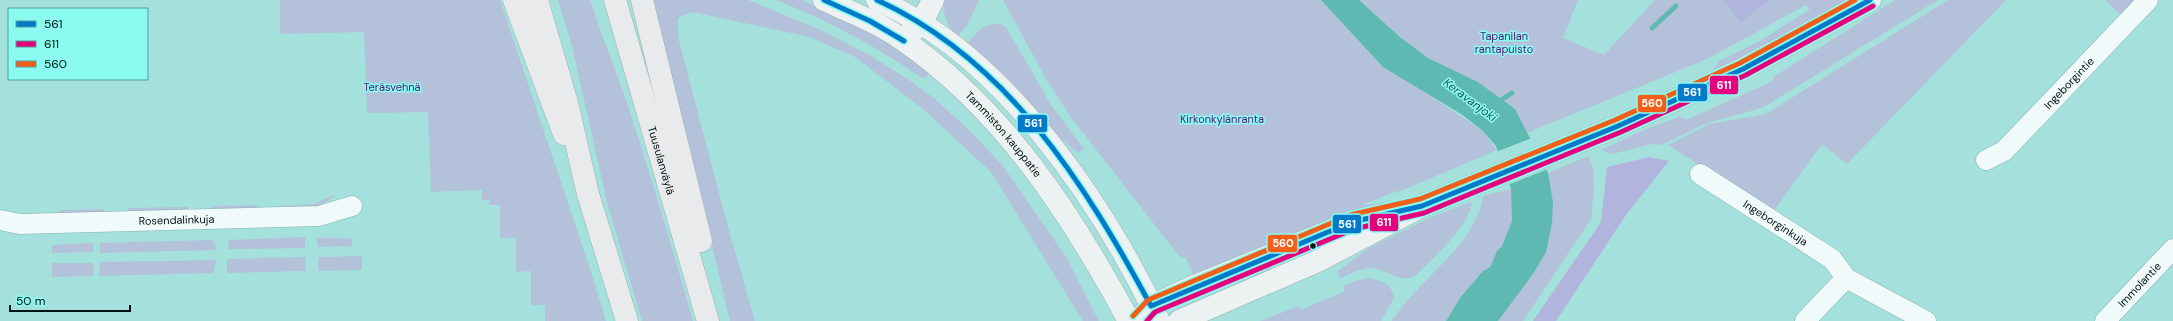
<svg xmlns="http://www.w3.org/2000/svg" width="2173" height="321" font-family="'DM Sans',sans-serif">
	<style>
		.green { fill: #b4c1da }
		.forest { fill: #b1b5dd }
		.water { fill: #5eb9b3 }
		.pier { fill: #a4e1dc }
		.lines { fill: none; stroke-linecap: round; stroke-linejoin: round }
		.stream { stroke: #5eb9b3; stroke-width: 5 }
		.minor-casing { stroke: #80b2af; stroke-width: 21 }
		.major-casing { stroke: #9db2b1; stroke-width: 23 }
		.highway-casing { stroke: #9db2b1; stroke-width: 23 }
		.minor { stroke: #f1fafa; stroke-width: 20 }
		.major { stroke: #ecf1f1; stroke-width: 22 }
		.highway { stroke: #e9eaeb; stroke-width: 22 }
		.bus-1-casing { stroke: #8bfaf1; stroke-width: 8 }
		.bus-2-casing { stroke: #8bfaf1; stroke-width: 8 }
		.bus-3-casing { stroke: #8bfaf1; stroke-width: 8 }
		.bus-1 { stroke: #007ac9; stroke-width: 5 }
		.bus-2 { stroke: #e5007d; stroke-width: 5 }
		.bus-3 { stroke: #f25f19; stroke-width: 5 }
		.bus-dot { fill: #001211; stroke: #8bfaf1; stroke-width: 1.5 }
		.labels { text-anchor: middle; dominant-baseline: central; stroke-width: 3; stroke-linejoin: round; paint-order: stroke }
		.park-label { font-size: 11px; fill: #521974; stroke: #8bfaf1 }
		.street-label { font-size: 11px; fill: #001211; stroke: #8bfaf1 }
		.water-label { font-size: 12px; font-style: italic; fill: #1f5855; stroke: #8bfaf1 }
		.line-badge { stroke: #8bfaf1; stroke-width: 1.5 }
		.badge-label { font-size: 11px; text-anchor: middle; font-weight: bold; fill: #fff }
	</style>
	<rect width="100%" height="100%" fill="#a4e1dc"/>
	<g class="green">
		<path d="M280 0H500L592 275 606 321H545V305H531V271L516 272V238H500V205H488L490 200H482V190L431 192 428 112 367 113 364 32 280 34Z"/>
		<path d="M558 0H590C601 34 614 66 626 100 650 173 672 247 693 321H642L607 202 572 46Z"/>
		<path d="M653 0H748L821 30 871 56 906 78 935 99 972 133 1003 166 1066 257 1099 321H1083L991 172 922 108 855 57 810 37 692 12 678 18V37L725 216 755 321H730Z"/>
		<path d="M776 0H802L860 27 889 43 930 72 925 78 920 77C876 46 827 20 776 0Z"/>
		<path d="M944 0H979L968 24 957 37C948 27 942 14 944 0Z"/>
		<path d="M1003 0H1321L1383 67 1398 75 1482 130 1497 150 1403 190 1392 193 1362 205 1381 203 1387 205 1194 276 1186 258 1179 256 1070 116 1045 77Z"/>
		<path d="M1359 0H1578L1563 38 1604 55 1655 0H1848L1712 72 1719 61 1760 41 1810 9 1806 5 1707 59 1527 133 1515 109 1478 82 1428 58 1400 37Z"/>
		<path d="M1895 0H1938L1762 108 1707 123 1661 145 1652 144 1612 154 1601 150 1644 130 1679 117 1688 119 1771 82 1775 76Z"/>
		<path d="M1948 0H2006L1847 164 1822 144 1773 212 1668 145 1709 124 1766 114Z"/>
		<path d="M2105 0H2139L2123 17Z"/>
		<path d="M993 24H1000L1006 27 1051 105 1084 149 1078 153 1051 130 965 45 982 28Z"/>
		<path d="M1588 156 1593 168 1594 189 1591 219 1523 321H1498L1533 274 1553 202 1548 173Z"/>
		<path d="M1511 189 1512 221 1502 246 1497 251 1490 267 1482 272 1460 298 1446 321H1392C1417 280 1476 246 1483 196Z"/>
		<path d="M336 194C320 211 300 208 278 209V206L314 204Z"/>
		<path d="M1471 202C1474 222 1429 262 1415 276 1398 284 1386 268 1370 268 1361 268 1348 275 1340 278L1337 272 1367 249 1431 217Z"/>
		<path d="M257 205V210L212 211V206Z"/>
		<path d="M189 207V211L129 212 128 208Z"/>
		<path d="M104 209V214H59V210Z"/>
		<path d="M305 237V248L228 249 229 240Z"/>
		<path d="M317 238H351L352 246 318 247Z"/>
		<path d="M212 240 215 242 216 250 100 253V243Z"/>
		<path d="M93 243V252L52 253V245Z"/>
		<path d="M362 256V270L318 271V257Z"/>
		<path d="M305 257 306 271 227 273V259Z"/>
		<path d="M216 260 213 273 99 276 100 262Z"/>
		<path d="M52 263H93L94 276 52 277Z"/>
		<path d="M1369 278C1383 282 1391 282 1394 298L1381 321H1260L1299 306 1301 310 1345 291 1343 286 1359 280Z"/>
	</g>
	<g class="forest">
		<path d="M1723 0H1770L1741 22Z"/>
		<path d="M1649 157 1669 161 1626 215 1556 321H1533L1601 222 1607 167Z"/>
	</g>
	<path class="water" d="M1321 0H1359L1400 37 1428 58 1478 82 1515 109 1548 173 1553 202 1552 223 1546 252 1533 274 1498 321H1446L1460 298 1482 272 1490 267 1497 251 1502 246 1512 221 1511 189 1496 146 1482 130 1461 114 1383 67Z"/>
	<path class="pier" d="M1532 138 1548 169 1508 185 1496 152Z"/>
	<g class="lines">
		<g class="stream">
			<path d="M1652 28 1676 6"/>
			<path d="M1501 100 1512 93"/>
		</g>
		<g class="minor-casing">
			<g id="minor">
				<path id="s1" d="M1986 160 2004 151 2148 0"/>
				<path id="s2" d="M1700 174 1832 259 1846 278"/>
				<path id="s3" d="M0 220 20 224 319 216 352 206"/>
				<path d="M1805 321 1846 278 1926 321"/>
				<path id="s4" d="M2105 321 2173 249"/>
			</g>
		</g>
		<g class="major-casing">
			<g id="major">
				<path id="s5" d="M824 0C851 12 879 23 903 40 1004 110 1072 215 1129 321"/>
				<path d="M877 0C1002 53 1102 202 1159 321"/>
				<path d="M909 34 921 24 933 0"/>
				<path d="M1142 316 1151 306 1190 288 1352 222 1394 213"/>
				<path d="M1179 321 1318 261 1422 206 1618 126 1743 69 1870 0"/>
			</g>
		</g>
		<g class="highway-casing">
			<g id="highway">
				<path d="M514 0 564 134"/>
				<path d="M537 0 567 103 588 194 627 321"/>
				<path id="s6" d="M615 0 708 321"/>
				<path d="M642 0 701 241"/>
			</g>
		</g>
		<use href="#minor" class="minor"/>
		<use href="#major" class="major"/>
		<use href="#highway" class="highway"/>
		<g class="bus-1-casing">
			<g id="bus-1">
				<path d="M824 0 870 21 904 41"/>
				<path d="M877 0C1008 60 1085 184 1151 306L1352 222 1422 206 1618 126 1743 69 1870 0"/>
			</g>
		</g>
		<g class="bus-2-casing">
			<path id="bus-2" d="M1147 321 1155 312 1354 229 1424 213 1621 132 1746 75 1873 6"/>
		</g>
		<g class="bus-3-casing">
			<path id="bus-3" d="M1133 316 1148 300 1334 222 1350 215 1420 199 1615 120 1740 63 1855 0"/>
		</g>
		<use href="#bus-1" class="bus-1"/>
		<use href="#bus-2" class="bus-2"/>
		<use href="#bus-3" class="bus-3"/>
	</g>
	<circle class="bus-dot" cx="1313" cy="246" r="3.5"/>
	<g class="labels">
		<g class="park-label">
			<text x="1504" y="36">Tapanilan<tspan x="1504" dy="13">rantapuisto</tspan></text>
			<text x="392" y="87">Teräsvehnä</text>
			<text x="1222" y="119">Kirkonkylänranta</text>
		</g>
		<g class="street-label">
			<text stroke="none"><textPath href="#s1" startOffset="114">Ingeborgintie</textPath></text>
			<text stroke="none"><textPath href="#s5" startOffset="227">Tammiston kauppatie</textPath></text>
			<text stroke="none"><textPath href="#s6" startOffset="167">Tuusulanväylä</textPath></text>
			<text stroke="none"><textPath href="#s3" startOffset="177">Rosendalinkuja</textPath></text>
			<text stroke="none"><textPath href="#s2" startOffset="90">Ingeborginkuja</textPath></text>
			<text stroke="none"><textPath href="#s4" startOffset="50">Immolantie</textPath></text>
		</g>
		<g class="water-label">
			<text transform="translate(1470 100) rotate(37)">Keravanjoki</text>
		</g>
	</g>
	<g class="line-badge">
		<rect x="1709" y="75" width="30" height="20" rx="4" fill="#e5007d"/>
		<rect x="1677" y="83" width="31" height="19" rx="4" fill="#007ac9"/>
		<rect x="1637" y="94" width="30" height="19" rx="4" fill="#f25f19"/>
		<rect x="1017" y="114" width="31" height="19" rx="4" fill="#007ac9"/>
		<rect x="1369" y="213" width="30" height="19" rx="4" fill="#e5007d"/>
		<rect x="1332" y="214" width="30" height="20" rx="4" fill="#007ac9"/>
		<rect x="1267" y="234" width="31" height="19" rx="4" fill="#f25f19"/>
	</g>
	<g class="badge-label">
		<text x="1724" y="89">611</text>
		<text x="1692" y="96">561</text>
		<text x="1652" y="107">560</text>
		<text x="1033" y="127">561</text>
		<text x="1384" y="226">611</text>
		<text x="1347" y="228">561</text>
		<text x="1283" y="247">560</text>
	</g>
	<rect x="8" y="8" width="140" height="72" fill="#8bfaf1" stroke="#539d97"/>
	<rect x="16" y="21" width="20" height="6" fill="#007ac9" stroke="#539d97"/>
	<text x="44" y="28" font-size="12" fill="#001211">561</text>
	<rect x="16" y="41" width="20" height="6" fill="#e5007d" stroke="#539d97"/>
	<text x="44" y="48" font-size="12" fill="#001211">611</text>
	<rect x="16" y="61" width="20" height="6" fill="#f25f19" stroke="#539d97"/>
	<text x="44" y="68" font-size="12" fill="#001211">560</text>
	<path d="M10 305v6h120v-6" fill="none" stroke="#001211" stroke-width="2"/>
	<text x="16" y="305" font-size="12" fill="#001211" stroke="#8bfaf1" stroke-width="3" paint-order="stroke">50 m</text>
</svg>
